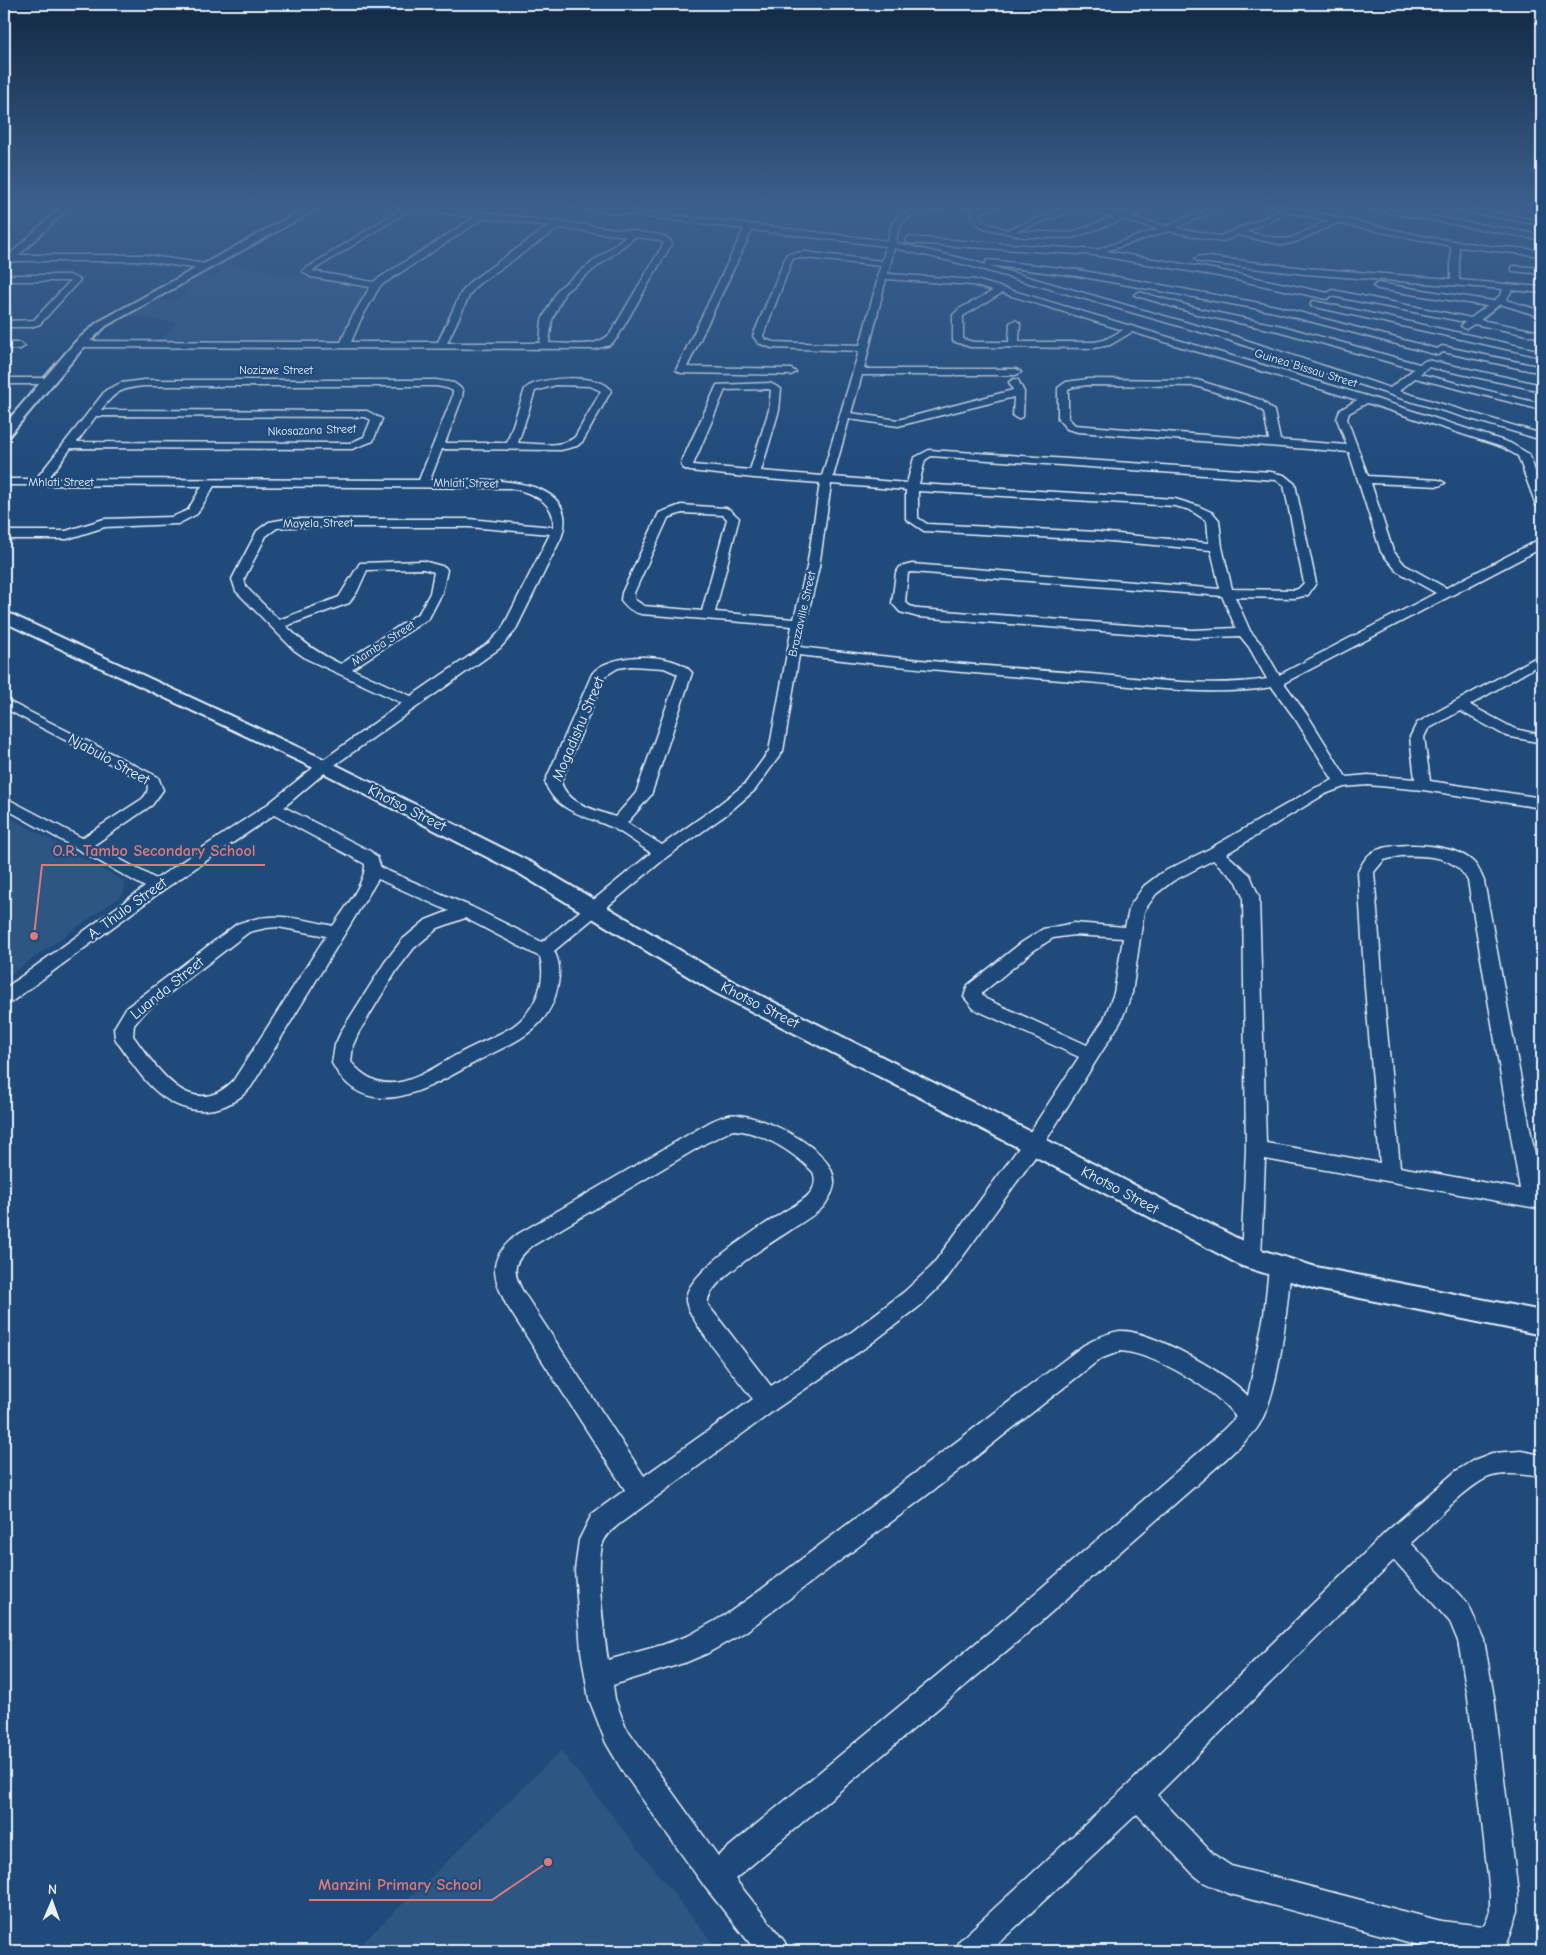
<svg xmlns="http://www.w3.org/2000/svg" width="1546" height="1955" font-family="'Comic Neue',sans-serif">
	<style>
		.built { fill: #2e5683 }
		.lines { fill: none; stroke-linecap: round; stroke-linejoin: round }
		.minor-casing { stroke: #e8f1f8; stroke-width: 3 }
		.tertiary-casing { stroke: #e8f1f8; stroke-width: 4 }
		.minor { fill: #1f4a7a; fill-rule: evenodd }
		.tertiary { fill: #1f4a7a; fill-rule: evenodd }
		.labels { text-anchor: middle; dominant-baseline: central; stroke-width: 4.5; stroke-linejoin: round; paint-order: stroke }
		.far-street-label { font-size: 12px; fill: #e8f1f8; stroke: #1f4a7a }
		.street-label { font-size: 15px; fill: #e8f1f8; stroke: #1f4a7a }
		.leader { fill: none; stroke: #dd787b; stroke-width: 2 }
		.callout-dot { fill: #dd787b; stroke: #1f4a7a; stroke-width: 2 }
		.callout-label { font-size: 16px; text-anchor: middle; font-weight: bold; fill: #dd787b; stroke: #1f4a7a; stroke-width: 4.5; stroke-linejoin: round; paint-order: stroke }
	</style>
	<rect width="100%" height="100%" fill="#1f4a7a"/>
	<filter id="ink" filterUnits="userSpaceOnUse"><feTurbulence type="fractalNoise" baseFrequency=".02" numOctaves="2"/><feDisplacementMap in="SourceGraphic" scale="10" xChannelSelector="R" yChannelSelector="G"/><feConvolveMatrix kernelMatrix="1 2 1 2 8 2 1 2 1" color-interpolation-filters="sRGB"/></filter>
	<g filter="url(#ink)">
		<g class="built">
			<path d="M225 264 363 285 367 288 340 339 332 342H160L176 323 130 316 160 299 173 301 187 293 178 289 200 277H211L219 274V271L213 269Z"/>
			<path d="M4 814 125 882 124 894 4 979Z"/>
			<path d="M561 1751 719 1951H354Z"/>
		</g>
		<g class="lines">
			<g class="minor-casing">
				<g id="minor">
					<path d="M63 205H72L19 255H145L206 264 210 267 206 270 145 261H13L11 263H5L4 255H9Z"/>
					<path d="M395 205H420L634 231C645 235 665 231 672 243L617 338 610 345 595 349 80 347 75 344 80 341 341 342 351 319 370 287 311 277 302 271 402 208ZM411 209 475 217 373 282 312 271ZM484 218 549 226 471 281 461 293 438 342H351L361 319 380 286ZM559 228 626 236 558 289 542 320 540 343H447L470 294 477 285ZM635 237 659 240 664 243 610 334C596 349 568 343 549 343L552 320 565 292Z"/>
					<path d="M565 205H591L888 241C889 236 890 230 892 225 900 208 935 205 952 205 938 214 908 209 900 227 897 231 897 238 896 243L969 260 1234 336 1390 388 1414 369 1278 331 1200 315 1134 295 1139 292 1204 310 1282 326 1419 364 1427 360 1542 385V391L1428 367 1420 374 1542 404V410L1415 378 1399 391 1542 434V440L1403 399 1228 340 963 264 894 248 888 274 976 280 1370 397 1510 443 1529 454 1542 490V508L1536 505 1518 456 1502 447 1367 403 1349 413 1347 419 1368 476 1439 480 1445 483 1439 486 1371 483 1393 551 1405 565 1446 588 1538 540 1542 539V548L1284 683 1310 719 1346 777 1368 775 1415 779 1410 737 1417 723 1542 654V663L1470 705 1515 729 1542 735V743L1506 736 1460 711 1428 729 1424 737 1430 781 1542 798V808L1423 790 1368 785 1344 787 1325 794 1226 854 1250 875 1259 897 1266 1143 1380 1163 1365 988 1358 872C1362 864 1366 855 1375 851 1397 841 1453 843 1472 861 1478 866 1481 874 1484 881L1542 1193V1209L1265 1159 1261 1258 1258 1264 1251 1267 1244 1264 1241 1258 1246 1149 1243 897 1237 882 1213 860 1173 881 1156 894 1144 911 1132 993 1121 1021 1040 1150 945 1281 920 1306 869 1345 776 1409 618 1525C612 1530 606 1535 603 1543 595 1565 604 1635 608 1660L662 1645 690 1635 727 1614 762 1589 1084 1345C1095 1340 1107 1332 1120 1331 1149 1329 1229 1374 1248 1396L1264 1315 1269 1268 1273 1261 1280 1259 1287 1261 1291 1268C1286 1312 1281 1387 1259 1425 1252 1437 1237 1448 1227 1458L1023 1637 735 1879 784 1941 789 1951H756L705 1887 623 1772 606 1743 589 1699 581 1651 575 1570 579 1540 592 1514 625 1490 506 1304C491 1273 488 1257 518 1234L710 1122C719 1118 729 1113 739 1115 768 1118 848 1155 832 1192 829 1198 826 1204 822 1208 803 1226 702 1278 708 1305L771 1386 853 1331 904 1292 931 1267 1026 1138 1079 1057 974 1009 964 997 968 985 1021 943 1043 929 1074 923 1125 927 1130 906 1144 886 1161 873 1209 849 1315 788 1333 780 1296 720 1272 687C1211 697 1149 687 1087 682 991 675 895 667 799 655L783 751 755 790 727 814 668 856 554 951C560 962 560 972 558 984 550 1033 511 1042 474 1063 429 1088 366 1127 332 1063L335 1045 342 1030 385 962 402 940 426 920 449 911 378 879 251 1087C227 1114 191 1118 162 1096 143 1082 131 1061 118 1043L115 1038 114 1028 126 1008 237 924C272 911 297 918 333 926 343 911 366 882 365 864L274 815 163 890 10 1003 4 1005V989L145 887 4 808V797L82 838 142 799C147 794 149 790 147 783L4 708V699L158 777 163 790 152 805 94 845 156 879 268 804 319 763 402 703 307 659 294 650 236 591 232 579 257 531 269 522 286 519H469L553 527C557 502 530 492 510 488L214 486 197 514 178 524 105 527 67 539H4V531H66L104 519 172 517 188 510 202 486 4 485V479H36L106 390 121 383 144 380H436L454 383 463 390 462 398 445 443H507L525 389C537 376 604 373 611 391L583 441 577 446 561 450 442 449 430 480C468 480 586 470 561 538L515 631 500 648 329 769 284 807 370 851 377 857 381 868 472 907 542 942 651 853C638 844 625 834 611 827 587 816 554 811 545 782L592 674C608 652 676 651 692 673L651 795 627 823 662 845 717 806 745 784 769 751 792 626 641 614C632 612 626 607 621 600L622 593 659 513 681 505 726 508 730 510 739 518 715 612 794 619 807 567 820 483 754 478 690 471 683 468 681 463 717 385 770 383 781 389 779 410 761 471 822 476 859 351 772 348 758 343 753 336 787 254 804 252 882 261 886 246 752 230 687 367 791 369 796 372 791 375 681 373 676 370 744 229 569 207ZM793 258H804L881 266 877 276 878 278 860 345 773 342 765 339 763 336ZM886 279 972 285 993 291 959 309 953 315V341L970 347 1094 348 1110 345 1132 332 1357 400 1340 410 1337 419 1347 445 1280 440 1274 411 1261 400 1197 380 1088 379 1066 382 1058 388V419L1067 429 1078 432 1349 452 1381 552 1397 571 1436 593 1279 675 1262 645 1250 631 1235 597 1295 598 1308 595 1316 583 1295 484 1284 475 1271 472 929 450 914 458 907 483 833 477 849 419 898 426 1014 397 1013 416 1018 419 1023 416 1024 392 1018 380 1014 379 1009 382 1013 390 898 420 851 413 862 375H1016L1021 372 1016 369H864ZM1002 293 1123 330 1104 340 1094 342H1019L1020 323 1015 320 1010 323 1009 342H973L963 339V316ZM556 385 590 386 601 391 575 437C561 449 535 443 518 443L535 391ZM1088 385 1196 386 1253 404 1264 412 1269 440 1075 425 1068 418V389L1073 387ZM144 386H436L447 388 453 391 452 398 419 480 48 479 71 448 352 449 373 441 382 419 367 411 101 410C115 392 121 388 144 386ZM768 389 771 390 769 410 750 470 693 465 725 390ZM96 416 365 417 371 420 364 437 350 443 77 442ZM931 456 1276 480 1284 485 1304 583 1298 589 1295 590 1232 589 1222 547 1219 520 1213 513 1198 506 1175 499 919 484 925 460ZM831 484 906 490V519L924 531 1098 540 1211 550 1220 589 912 564 900 567 896 573 892 603 900 612 918 617 1193 638 1240 636 1249 647 1267 679C1209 688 1149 679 1090 674 994 667 897 659 800 647L819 567ZM918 491 1175 506 1190 510 1207 521 1209 543 1098 532 927 524 918 518ZM682 513 723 515 727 519 702 611 644 606 634 599V593L668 518ZM286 527H469L550 534 502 629 490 642 411 696 352 669 429 618 442 593 447 570 445 567 423 561 360 563 339 597 279 620 246 587 244 579 266 536 277 528ZM423 569 434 572 430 593 419 613 341 664C319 654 303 643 286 626L349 603 357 592 367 570ZM912 572 1222 596 1236 628 1193 630 919 609 910 606 905 602 908 573ZM631 666 664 668 678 674 636 793 615 817C596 810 567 804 561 782L605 676 618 668ZM1400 856C1426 855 1455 855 1468 881L1520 1189 1400 1167 1383 988 1374 872 1384 860ZM465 918 540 957C548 983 533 1013 512 1027 495 1037 477 1044 460 1053 422 1074 386 1104 351 1062L353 1045 359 1032 397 970 414 948 438 928ZM278 927 326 936 233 1081C191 1123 157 1068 133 1036L134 1025 146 1011 249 932 266 928ZM1074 935 1123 938 1114 993 1104 1019 1087 1045 986 999 982 995V993L1033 951 1053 938ZM733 1130C761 1131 794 1152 813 1172 816 1179 815 1187 810 1193 803 1202 791 1207 782 1213 761 1227 683 1274 686 1301 688 1319 739 1381 753 1399L644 1476 522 1290C511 1269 514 1261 532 1246L706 1143ZM1121 1351C1157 1355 1214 1388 1236 1417L1211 1442 1005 1619 718 1856 625 1726 615 1699 613 1685 687 1662 708 1653 745 1632 943 1483 1100 1359Z"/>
					<path d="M959 205 980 207 1001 205 983 212 980 215 982 220 990 224 1007 230 1072 205H1084L1121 214 1146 205H1158L1130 217 1167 226 1216 205H1228L1176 228 1220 236 1282 210 1265 205H1281L1427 237 1489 246 1542 250V256L1459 247V280L1542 287V293L1512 290 1506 300 1542 311V317L1500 304 1480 320 1542 332V338L1474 324 1466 329 1461 326 1465 322 1331 296 1327 299 1218 276 1094 255 909 243 905 240 909 237 1096 250 1159 229 1122 220 1072 238 1023 237 984 228 975 223 972 215 975 211ZM1078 209 1113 217 1071 233 1016 231ZM1291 212 1328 221 1291 238 1283 239 1246 232ZM1337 223 1451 246V279L1305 268 1199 256 1195 259 1199 262 1305 274 1503 289 1501 295 1493 301 1378 283 1373 286 1378 289 1487 306 1471 318 1332 290 1328 293 1218 270 1106 251 1169 231 1221 242 1238 235 1283 245 1296 242Z"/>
					<path d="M1346 205H1366L1542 235V240Z"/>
					<path d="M1428 205H1448L1542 221V225Z"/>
					<path d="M989 260 1078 270 1276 306 1437 349 1442 346 1542 367V373L1443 352 1438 355 1275 312 1078 276 986 265V261Z"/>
					<path d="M1515 266 1542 268V274L1512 271V267Z"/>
					<path d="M4 275H69L80 280 40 324 31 327H4V321L34 320 70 281H4Z"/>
					<path d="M1314 301 1542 351V357L1311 306V302Z"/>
					<path d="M4 343H20L25 346 20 349H4Z"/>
					<path d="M4 378H48L53 381 48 384H4Z"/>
					<path d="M1521 1451 1542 1455V1477C1526 1475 1509 1472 1492 1476 1470 1482 1430 1526 1411 1543L1468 1604 1484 1640 1494 1697 1518 1894V1911L1507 1944 1496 1951H1441L1227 1893 1203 1882 1193 1874 1137 1814 990 1951H954L959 1941 1128 1785 1385 1533 1456 1471 1474 1460 1492 1453ZM1394 1560 1450 1622 1458 1641 1468 1697 1490 1894V1911L1485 1924 1483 1926 1441 1921 1231 1866 1213 1854 1157 1795Z"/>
				</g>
			</g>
			<g class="tertiary-casing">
				<g id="tertiary">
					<path d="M311 205H324L106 326 84 347 9 436 4 437V425L76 341 98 322Z"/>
					<path d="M4 611 330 762 534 864 730 980 1041 1137 1258 1249 1316 1267 1542 1311V1335L1316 1289 1242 1266 1025 1151 714 992 520 874 318 770 4 622Z"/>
				</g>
			</g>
			<use href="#minor" class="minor"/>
			<use href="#tertiary" class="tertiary"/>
		</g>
	</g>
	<linearGradient id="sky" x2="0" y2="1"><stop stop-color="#112943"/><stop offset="0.43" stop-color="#3c608d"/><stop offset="1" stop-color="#3c608d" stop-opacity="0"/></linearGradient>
	<rect width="1546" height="479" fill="url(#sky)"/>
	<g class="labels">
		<g class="far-street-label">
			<text transform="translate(1306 368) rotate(17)">Guinea Bissau Street</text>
			<text x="276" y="370">Nozizwe Street</text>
			<text transform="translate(312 430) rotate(-2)">Nkosazana Street</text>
			<text x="61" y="482">Mhlati Street</text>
			<text transform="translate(466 483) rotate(1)">Mhlati Street</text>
			<text transform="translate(318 523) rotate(-1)">Mayela Street</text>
			<text transform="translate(802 614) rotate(-77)">Brazzaville Street</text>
			<text transform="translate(383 643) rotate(-33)">Mamba Street</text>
		</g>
		<g class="street-label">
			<text transform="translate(578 729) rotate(-67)">Mogadishu Street</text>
			<text transform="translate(109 759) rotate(29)">Njabulo Street</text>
			<text transform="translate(407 808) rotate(27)">Khotso Street</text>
			<text transform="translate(127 908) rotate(-36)">A. Thulo Street</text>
			<text transform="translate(167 988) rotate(-39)">Luanda Street</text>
			<text transform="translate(760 1005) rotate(27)">Khotso Street</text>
			<text transform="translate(1120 1190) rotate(28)">Khotso Street</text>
		</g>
	</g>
	<path class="leader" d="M34 936L42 865H265M548 1862L492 1900H309"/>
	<g class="callout-dot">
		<circle cx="34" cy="936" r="5"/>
		<circle cx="548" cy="1862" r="5"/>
	</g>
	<g class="callout-label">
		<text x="154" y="856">O.R. Tambo Secondary School</text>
		<text x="400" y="1890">Manzini Primary School</text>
	</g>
	<rect width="1546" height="1955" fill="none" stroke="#1f4a7a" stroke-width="20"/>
	<rect x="10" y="10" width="1526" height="1935" fill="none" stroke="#e8f1f8" stroke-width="2" filter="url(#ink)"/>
	<g transform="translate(52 1902) rotate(2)" stroke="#1f4a7a" stroke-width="4" paint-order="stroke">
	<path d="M0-4L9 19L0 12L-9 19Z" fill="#e8f1f8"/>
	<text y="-8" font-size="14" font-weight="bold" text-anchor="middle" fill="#e8f1f8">N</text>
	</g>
</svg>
